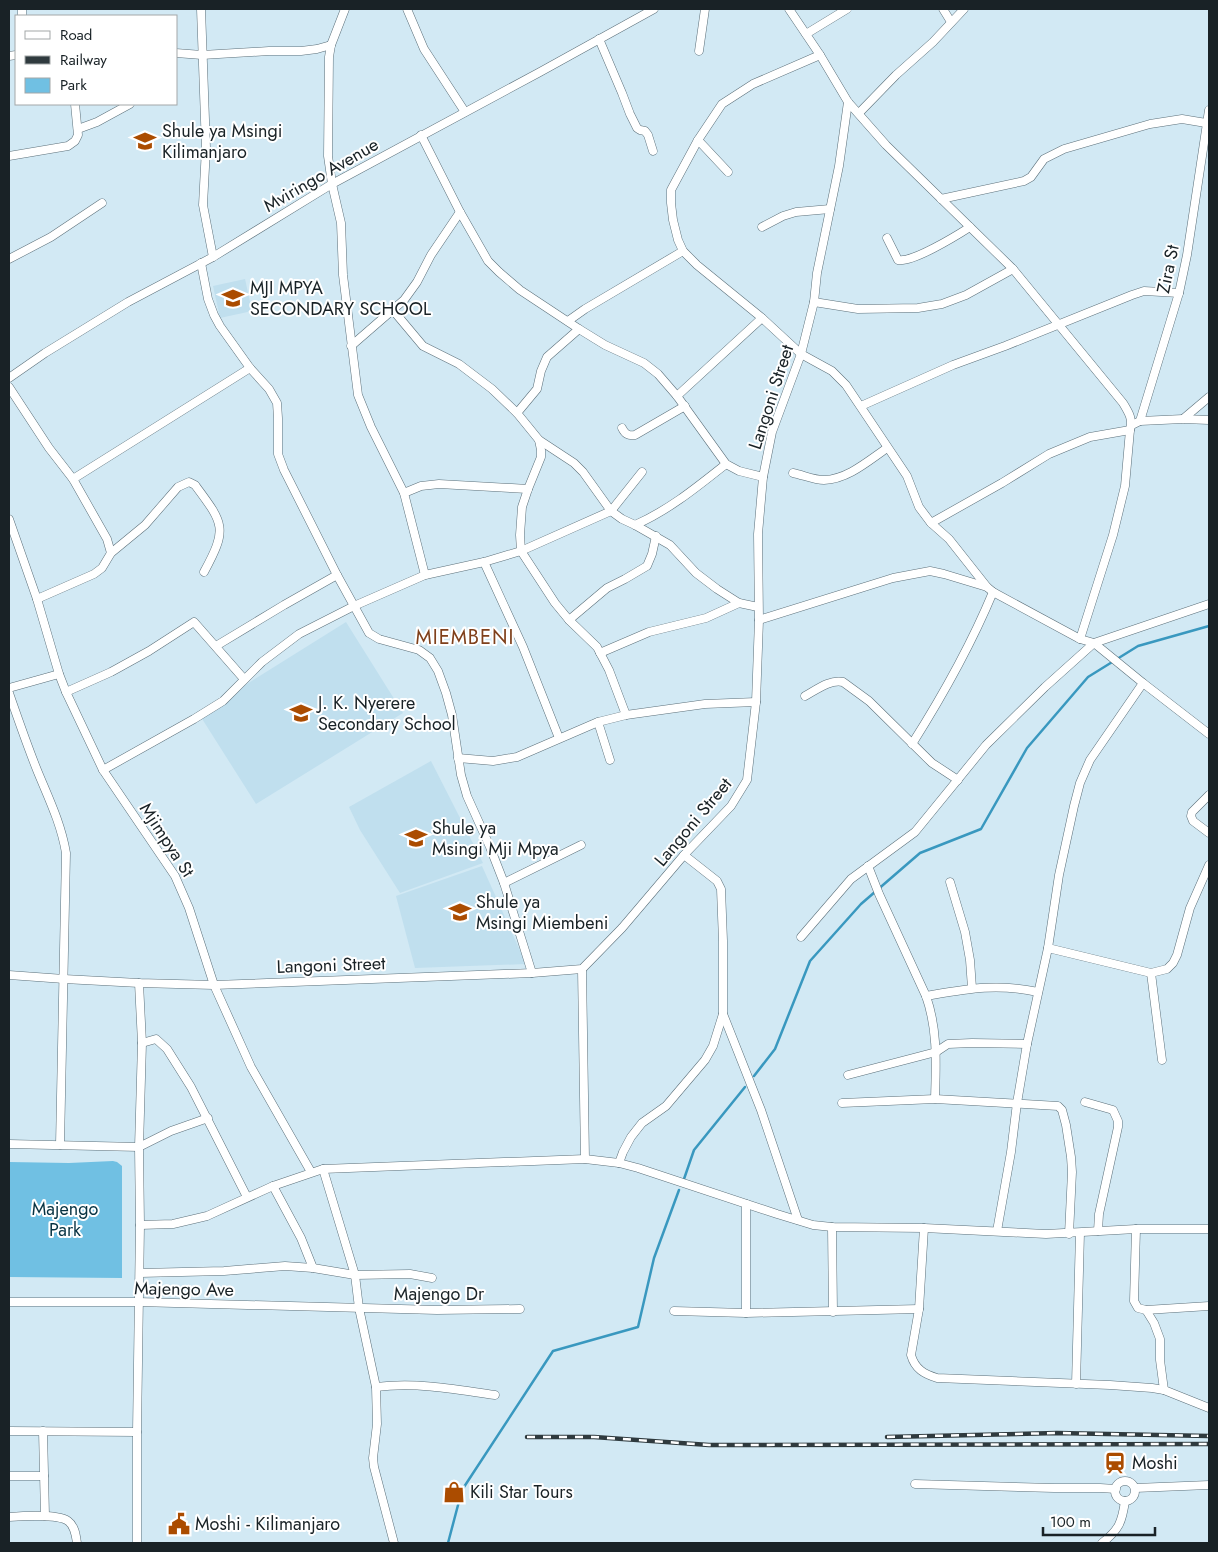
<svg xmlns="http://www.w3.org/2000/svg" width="1218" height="1552" font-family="Jost,sans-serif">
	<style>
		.built { fill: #c0dfee }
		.green { fill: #70c0e3 }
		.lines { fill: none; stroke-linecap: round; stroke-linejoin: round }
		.stream { stroke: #3998bf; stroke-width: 2.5 }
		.minor-casing { stroke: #5c707a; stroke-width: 9 }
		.minor { stroke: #fff; stroke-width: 8 }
		.rail-casing { stroke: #2f3a3e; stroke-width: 4.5 }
		.rail { stroke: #fff; stroke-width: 2.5; stroke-dasharray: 8; stroke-linecap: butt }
		.labels { text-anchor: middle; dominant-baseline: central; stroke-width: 4; stroke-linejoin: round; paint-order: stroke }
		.poi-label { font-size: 18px; fill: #192226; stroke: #fff; text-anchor: start }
		.street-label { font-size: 18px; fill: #192226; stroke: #fff }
		.park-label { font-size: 18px; fill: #063242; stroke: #fff }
		.quarter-label { font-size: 20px; letter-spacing: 1px; fill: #7f401b; stroke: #fff }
	</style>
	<rect width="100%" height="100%" fill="#d2e9f4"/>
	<g class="built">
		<path d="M245 279 252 311 220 318 213 286Z"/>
		<path d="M346 622 403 713 256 804 199 714Z"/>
		<path d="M431 761 483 863 400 893 360 830 349 807Z"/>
		<path d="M482 866 526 964 415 968 396 896Z"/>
	</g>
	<path class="green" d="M113 1161 117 1162 122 1166V1278L9 1277V1162L69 1163Z"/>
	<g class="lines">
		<g class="stream">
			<path d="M754 1076 775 1049 810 961 861 904 920 853 981 829 1027 748 1088 677 1138 646 1209 626"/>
			<path d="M684 1179 694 1150 745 1087"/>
			<path d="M448 1543 462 1490 553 1351 638 1327 654 1258 679 1190"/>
		</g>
		<g class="minor-casing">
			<g id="minor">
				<path d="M201 9 206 148 203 205 213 257"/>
				<path d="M345 9 331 45 329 57 328 156 332 184 341 223 343 275 358 395 371 427 404 493 425 575"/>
				<path d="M407 9 424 49 465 112"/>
				<path d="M789 9 820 55 848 102 886 145 1013 269 1123 403C1129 413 1133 419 1130 430L1125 486 1113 535 1080 639"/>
				<path d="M943 9 951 22"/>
				<path d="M22 16V9"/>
				<path d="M806 34 847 9"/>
				<path d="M599 39 622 93 630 114 637 128 640 130 645 131 648 135 653 151"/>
				<path d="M699 51 705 9"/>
				<path d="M176 53 202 55 269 51H301L317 49 331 45"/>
				<path d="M820 55 753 84 722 104 698 140 671 190V203L673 220 678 240 683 251 697 265 762 318 801 354 832 371 846 385 907 476 919 507 931 523 949 539 987 587"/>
				<path d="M9 56 16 55"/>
				<path d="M859 113 896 75 933 42 964 9"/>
				<path d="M78 129 97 122 130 104"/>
				<path d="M421 135 460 212 488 261 499 272 520 290 579 329 605 345 644 363 658 374 677 396 726 464 739 471 763 477"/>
				<path d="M698 140 728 172"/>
				<path d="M9 156 68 146 75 141 78 135 75 104"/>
				<path d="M941 199 1024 181 1031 177 1044 159 1064 149 1150 124 1182 119 1206 123"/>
				<path d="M762 227 783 216 796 212 830 209"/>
				<path d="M887 238 898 260C912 263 956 236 970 227"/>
				<path d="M9 259 51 237 102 203"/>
				<path d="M201 263 208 299 214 315 220 326 250 368 269 389 277 403 278 418V454L284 470 337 575 369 633 379 639 419 650 430 658 438 671 446 693 452 715 461 775 467 796 490 847 504 883 532 973"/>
				<path d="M814 302 858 309 918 308 942 304 966 295 1013 269"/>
				<path d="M392 309 423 346 459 364 492 389 517 413"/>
				<path d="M568 321 585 309 683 251"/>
				<path d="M579 329 547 357 541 371 537 389 517 413 539 440 541 450V457L528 489 522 507 520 535 521 551 555 603 569 620 597 647 609 670 626 715"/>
				<path d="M351 346 404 300 417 282 431 255 460 212"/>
				<path d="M9 378 45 353 128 302 213 257 332 184 540 72 654 9"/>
				<path d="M9 387 49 448 73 479 107 539 111 553 102 568 94 574 37 599"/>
				<path d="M677 396 762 318"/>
				<path d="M861 406 953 365 1005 346 1132 295 1144 291 1179 293"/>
				<path d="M1183 419 1209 397"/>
				<path d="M1140 421 1183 419 1209 420"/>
				<path d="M1132 425 1140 421 1179 293 1187 255 1209 110"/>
				<path d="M622 428C625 434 628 436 635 435L685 406"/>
				<path d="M539 440 574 463 583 472 611 511 622 519 635 525 670 545 696 573 717 589 739 603 758 607"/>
				<path d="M793 473C803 475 814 480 824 480 848 479 868 461 887 448"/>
				<path d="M73 479 250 368"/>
				<path d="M404 493 421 486 439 484 528 489"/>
				<path d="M9 519 37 599 59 674 66 692 103 770 175 876 189 908 214 985 251 1067 311 1172"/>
				<path d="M931 523 1002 483 1049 454 1090 437 1130 430"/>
				<path d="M635 525C669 510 697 487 726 464"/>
				<path d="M111 553 145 525 178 487 189 482 195 485C224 524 228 528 204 572"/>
				<path d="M484 562 523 647 559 738"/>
				<path d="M569 620 607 588 625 579 647 566 652 554 656 536"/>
				<path d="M759 620 893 578 930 571 944 574 987 587 993 592 1080 639 1094 643 1143 683 1209 734"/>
				<path d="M216 646 284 605 337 575"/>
				<path d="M600 653 649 632 706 618 739 603"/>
				<path d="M9 688 59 674"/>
				<path d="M66 692 111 672 149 651 194 622 244 679"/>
				<path d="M9 693C18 719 27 745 37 770 48 797 61 823 66 853L60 1145"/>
				<path d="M805 696C816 690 830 679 843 682L869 701 932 763 958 780"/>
				<path d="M598 722 610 760"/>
				<path d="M912 744C943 695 971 645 993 592"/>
				<path d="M458 758 493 761 517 757 598 722 626 715 705 704 756 702"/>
				<path d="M103 770 194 719 223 701 262 662 299 634 354 606 425 575 484 562 521 551 611 511 642 472"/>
				<path d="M1209 795 1192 812 1191 816 1193 821 1209 833"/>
				<path d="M684 855 717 881 721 889 723 941V1014L761 1110 798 1220"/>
				<path d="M868 866 879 894 926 996C938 1030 936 1064 935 1099"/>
				<path d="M950 882 965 932 970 960 972 988"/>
				<path d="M504 883 581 845"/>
				<path d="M801 937 851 879 915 832 986 745 1045 687 1094 643 1209 604"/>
				<path d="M1048 948 1151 973 1167 969 1173 963 1177 955 1190 908 1209 865"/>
				<path d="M582 969 585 1159"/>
				<path d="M1151 973 1162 1060"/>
				<path d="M9 975 64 979 139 983 214 985 532 973 582 969 622 928 684 855 731 806 747 780 756 702 759 620 758 534 763 477 772 432 801 354 814 302 817 273 839 166 848 102"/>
				<path d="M926 996C967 989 996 983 1038 992"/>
				<path d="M142 1043 156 1039 167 1049 191 1087 247 1197"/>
				<path d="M848 1075 936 1052 948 1044 972 1043 1027 1044"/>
				<path d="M1085 1102 1113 1110 1118 1121V1127L1099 1214 1098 1231"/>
				<path d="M842 1103 935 1099 1058 1106 1062 1110 1066 1125 1071 1157 1072 1172 1069 1234"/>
				<path d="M9 1144 139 1147 171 1131 208 1118"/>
				<path d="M619 1163 623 1152 631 1137 642 1123 666 1106 705 1060 713 1046 723 1014"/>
				<path d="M323 1169 355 1275 359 1308 376 1387 377 1424 373 1458 374 1467 394 1543"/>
				<path d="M273 1186 301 1238 313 1268"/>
				<path d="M140 1225 173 1224 207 1216 273 1186 323 1169 585 1159 619 1163 638 1168 777 1214 813 1225 832 1227 924 1228 1046 1234 1136 1229H1209"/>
				<path d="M832 1227 833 1312"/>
				<path d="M924 1228 919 1309 911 1355C915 1369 924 1374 937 1378L1110 1385 1152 1388 1164 1390 1209 1408"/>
				<path d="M1136 1229 1134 1301 1138 1308 1146 1310 1154 1323 1160 1339V1360L1164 1390"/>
				<path d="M997 1231 1011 1152 1017 1103 1027 1044 1048 948 1059 875 1074 806 1080 783 1090 760 1143 683"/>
				<path d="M140 1273 224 1271 285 1266 313 1268 355 1275 410 1274 432 1278"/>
				<path d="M9 1302H138L437 1310 520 1309"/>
				<path d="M1146 1310 1209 1306"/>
				<path d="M674 1311 746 1313 919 1309"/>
				<path d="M746 1313V1204"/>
				<path d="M1076 1384 1080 1233"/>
				<path d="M376 1387C416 1382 455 1389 495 1395"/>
				<path d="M9 1431 137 1432"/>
				<path d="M43 1431 45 1516"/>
				<path d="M9 1476H44"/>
				<circle cx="1125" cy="1491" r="10"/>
				<path d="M915 1484 1054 1488H1100L1116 1489"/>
				<path d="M1135 1488 1209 1485"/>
				<path d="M9 1517C22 1516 58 1514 68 1521 75 1526 76 1536 77 1543"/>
				<path d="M137 1543V1432L140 1225 139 1147 142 1043 139 983"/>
				<path d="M1102 1543C1119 1530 1122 1522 1125 1501"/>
			</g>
		</g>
		<use href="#minor" class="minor"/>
		<g class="rail-casing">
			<g id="rail">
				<path d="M527 1437H594L709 1445 1209 1444"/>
				<path d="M887 1437 1057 1433 1209 1436"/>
			</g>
		</g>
		<use href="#rail" class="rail"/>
	</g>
	<defs>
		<g id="school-bare" transform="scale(1.725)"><path d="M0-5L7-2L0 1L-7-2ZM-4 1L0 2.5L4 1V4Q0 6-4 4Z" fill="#ab4c00" stroke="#fff" stroke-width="2.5" paint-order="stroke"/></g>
		<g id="station-bare" transform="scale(1.725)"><path d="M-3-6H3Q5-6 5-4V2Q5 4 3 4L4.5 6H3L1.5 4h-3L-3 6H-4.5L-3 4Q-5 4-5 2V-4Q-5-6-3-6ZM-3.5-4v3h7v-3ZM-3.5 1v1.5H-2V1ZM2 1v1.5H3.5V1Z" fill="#ab4c00" stroke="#fff" stroke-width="2.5" paint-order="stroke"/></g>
		<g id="shop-bare" transform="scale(1.725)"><path d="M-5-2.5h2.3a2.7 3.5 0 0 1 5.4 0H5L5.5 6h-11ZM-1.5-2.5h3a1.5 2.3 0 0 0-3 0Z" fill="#ab4c00" stroke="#fff" stroke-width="2.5" paint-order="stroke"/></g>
		<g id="civic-bare" transform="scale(1.725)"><path d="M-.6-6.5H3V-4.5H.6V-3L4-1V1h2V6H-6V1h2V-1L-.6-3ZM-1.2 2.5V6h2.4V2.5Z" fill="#ab4c00" stroke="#fff" stroke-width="2.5" paint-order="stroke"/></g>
	</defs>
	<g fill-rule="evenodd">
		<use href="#school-bare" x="145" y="141"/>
		<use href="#school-bare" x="233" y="298"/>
		<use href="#school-bare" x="301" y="713"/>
		<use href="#school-bare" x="416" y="838"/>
		<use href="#school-bare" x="460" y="912"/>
		<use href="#station-bare" x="1115" y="1463"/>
		<use href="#shop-bare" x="454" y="1492"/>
		<use href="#civic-bare" x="179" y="1524"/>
	</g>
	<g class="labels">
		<g class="poi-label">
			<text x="162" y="131">Shule ya Msingi<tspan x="162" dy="21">Kilimanjaro</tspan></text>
			<text x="250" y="288">MJI MPYA<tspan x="250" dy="21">SECONDARY SCHOOL</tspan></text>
			<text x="318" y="703">J. K. Nyerere<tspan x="318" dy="21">Secondary School</tspan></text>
			<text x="432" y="828">Shule ya<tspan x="432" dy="21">Msingi Mji Mpya</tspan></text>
			<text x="476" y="902">Shule ya<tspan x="476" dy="21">Msingi Miembeni</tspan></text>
			<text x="1132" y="1463">Moshi</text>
			<text x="470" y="1492">Kili Star Tours</text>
			<text x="195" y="1524">Moshi - Kilimanjaro</text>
		</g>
		<g class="street-label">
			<text transform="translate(321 175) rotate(-30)">Mviringo Avenue</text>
			<text transform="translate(1168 269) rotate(-78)">Zira St</text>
			<text transform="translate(771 397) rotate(-72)">Langoni Street</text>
			<text transform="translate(693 822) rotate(-50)">Langoni Street</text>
			<text transform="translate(167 840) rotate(57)">Mjimpya St</text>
			<text transform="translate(331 965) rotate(-2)">Langoni Street</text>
			<text transform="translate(184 1289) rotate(1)">Majengo Ave</text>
			<text x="439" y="1294">Majengo Dr</text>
		</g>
		<g class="park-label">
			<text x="65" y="1209">Majengo<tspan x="65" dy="21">Park</tspan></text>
		</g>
		<g class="quarter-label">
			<text x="465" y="637">MIEMBENI</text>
		</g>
	</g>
	<rect width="1218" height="1552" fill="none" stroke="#192226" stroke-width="20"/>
	<rect x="15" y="15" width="162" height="90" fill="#ffffff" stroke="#a3a7a8"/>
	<rect x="25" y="31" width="25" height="8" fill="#ffffff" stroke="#a3a7a8"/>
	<text x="60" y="40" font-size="15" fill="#192226">Road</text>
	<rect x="25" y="56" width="25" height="8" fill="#2f3a3e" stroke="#a3a7a8"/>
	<text x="60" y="65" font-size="15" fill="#192226">Railway</text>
	<rect x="25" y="78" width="25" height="15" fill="#70c0e3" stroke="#a3a7a8"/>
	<text x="60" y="90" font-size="15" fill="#192226">Park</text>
	<path d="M1043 1527v8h112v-8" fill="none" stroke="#192226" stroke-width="2.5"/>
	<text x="1050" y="1527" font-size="15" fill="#192226" stroke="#ffffff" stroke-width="4" paint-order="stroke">100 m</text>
</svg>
